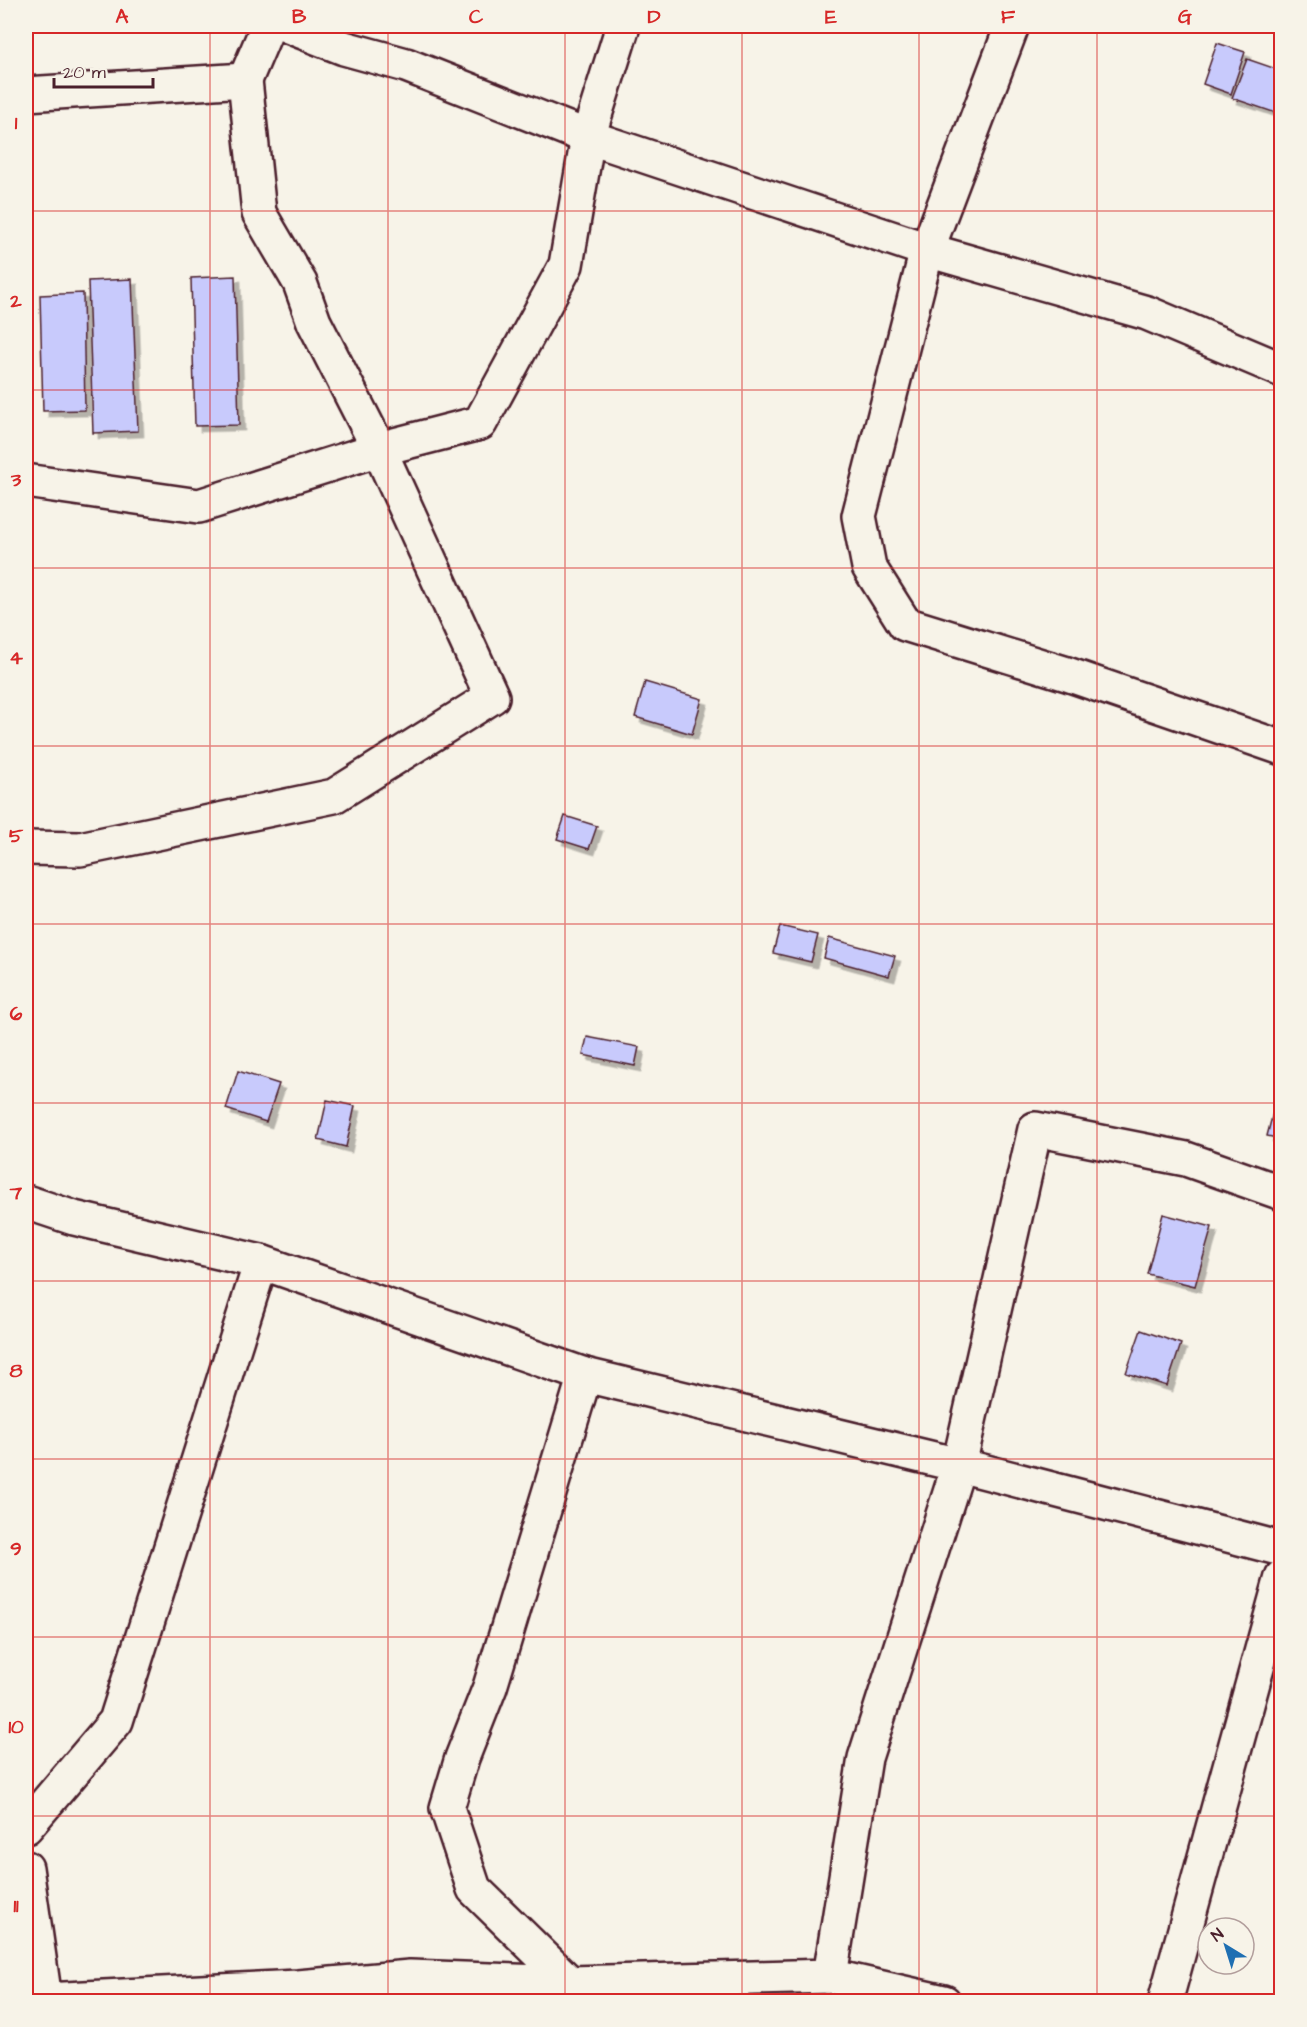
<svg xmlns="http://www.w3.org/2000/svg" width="1307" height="2027" font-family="'Architects Daughter',sans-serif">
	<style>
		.building { fill: #c8cafc; stroke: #4a1f2b; stroke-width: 1.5; filter: url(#shadow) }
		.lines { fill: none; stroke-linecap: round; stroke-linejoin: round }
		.minor-casing { stroke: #4a1f2b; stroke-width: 38 }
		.minor { stroke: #f7f3e8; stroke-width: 33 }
		.grid { fill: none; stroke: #d62828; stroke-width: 1.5; stroke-opacity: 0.55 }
		.neatline { fill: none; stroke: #d62828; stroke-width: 2 }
		.grid-label { font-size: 20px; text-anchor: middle; font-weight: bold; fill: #d62828 }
	</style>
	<defs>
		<filter id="shadow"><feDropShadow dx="5.5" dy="5.5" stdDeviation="0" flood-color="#0004"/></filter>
	</defs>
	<rect width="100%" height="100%" fill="#f7f3e8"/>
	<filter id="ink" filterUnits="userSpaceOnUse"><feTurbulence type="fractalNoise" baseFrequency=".0167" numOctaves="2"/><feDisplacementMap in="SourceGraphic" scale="12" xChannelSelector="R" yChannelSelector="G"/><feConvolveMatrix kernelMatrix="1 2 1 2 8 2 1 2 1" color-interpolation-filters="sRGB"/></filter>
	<g filter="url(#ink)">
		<g class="building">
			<path d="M1217 43 1245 52 1231 94 1203 84Z"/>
			<path d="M1247 59 1282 71V115L1232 98Z"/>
			<path d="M235 276 239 425 195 426 191 278Z"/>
			<path d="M132 279 138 431 93 433 88 281Z"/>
			<path d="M83 293 85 410 43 411 40 295Z"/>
			<path d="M645 682 702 699 692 734 635 717Z"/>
			<path d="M565 816 597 826 589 849 557 839Z"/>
			<path d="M780 926 818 935 811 962 773 953Z"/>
			<path d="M829 938 895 956 889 976 824 958Z"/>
			<path d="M587 1037 639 1047 635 1066 583 1055Z"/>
			<path d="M238 1071 279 1084 266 1122 226 1109Z"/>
			<path d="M327 1100 355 1106 346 1147 318 1140Z"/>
			<path d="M1275 1105 1282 1107V1139L1267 1136Z"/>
			<path d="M1163 1214 1212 1227 1195 1286 1147 1274Z"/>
			<path d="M1141 1330 1181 1344 1167 1386 1126 1373Z"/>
		</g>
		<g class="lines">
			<g class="minor-casing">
				<g id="minor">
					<path d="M288 26 344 48 406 65 588 137 927 250 1147 313 1282 370"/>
					<path d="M1012 26 927 250 859 516 869 567 905 624 1067 674 1282 748"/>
					<path d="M26 94 245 80"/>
					<path d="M26 481 199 506 379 449 480 423 566 265 588 137 623 26"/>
					<path d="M26 848 80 849 334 796 492 697 379 449 314 322 300 283 259 213 245 80 268 26"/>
					<path d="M26 1202 74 1218 261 1262"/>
					<path d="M26 1827 116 1721 261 1262 585 1375 959 1465 1282 1549"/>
					<path d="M26 1868 45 1999"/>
					<path d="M830 1976 865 1758 959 1465 1035 1129 1186 1159 1282 1193"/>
					<path d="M571 1993 570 1983 474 1889 447 1808 462 1758 490 1687 585 1375"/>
					<path d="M26 2001 298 1987 410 1977 570 1983 830 1976 944 2002"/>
					<path d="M1165 2002 1282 1577"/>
				</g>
			</g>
			<use href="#minor" class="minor"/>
		</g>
	</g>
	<path class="grid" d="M210 26V2002M388 26V2002M565 26V2002M742 26V2002M919 26V2002M1097 26V2002M26 211H1282M26 390H1282M26 568H1282M26 746H1282M26 924H1282M26 1103H1282M26 1281H1282M26 1459H1282M26 1637H1282M26 1816H1282"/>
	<rect width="1307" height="2027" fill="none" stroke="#f7f3e8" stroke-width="66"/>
	<g transform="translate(1226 1946) rotate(322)"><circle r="28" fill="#f7f3e8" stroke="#b29e9c" stroke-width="1.5"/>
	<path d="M0-4.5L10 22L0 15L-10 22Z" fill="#1f6fb2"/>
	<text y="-9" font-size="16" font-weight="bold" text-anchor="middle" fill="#4a1f2b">N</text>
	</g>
	<path d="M54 78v9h99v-9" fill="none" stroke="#4a1f2b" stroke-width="3"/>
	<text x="63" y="78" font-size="18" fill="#4a1f2b" stroke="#f7f3e8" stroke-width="4.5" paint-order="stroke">20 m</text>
	<rect x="33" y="33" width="1241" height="1961" class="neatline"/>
	<g class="grid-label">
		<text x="122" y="23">A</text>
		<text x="299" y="23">B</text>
		<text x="476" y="23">C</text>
		<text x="654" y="23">D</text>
		<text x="831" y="23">E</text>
		<text x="1008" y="23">F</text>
		<text x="1185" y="23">G</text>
		<text x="16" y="129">1</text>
		<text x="16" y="307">2</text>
		<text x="16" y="486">3</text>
		<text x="16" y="664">4</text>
		<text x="16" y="842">5</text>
		<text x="16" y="1020">6</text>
		<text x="16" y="1199">7</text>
		<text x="16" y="1377">8</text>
		<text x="16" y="1555">9</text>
		<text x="16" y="1733">10</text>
		<text x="16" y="1912">11</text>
	</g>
</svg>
